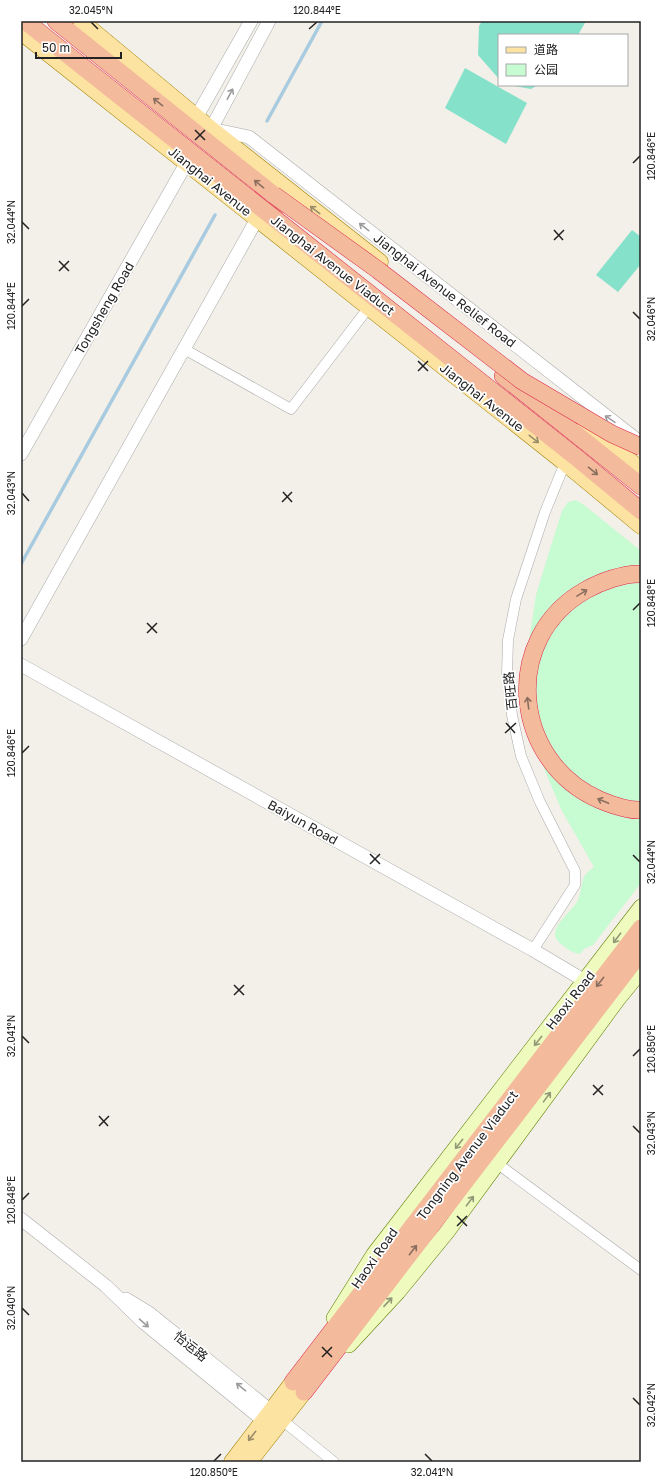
<svg xmlns="http://www.w3.org/2000/svg" width="662" height="1483" font-family="'Golos Text','Noto Sans SC',sans-serif">
	<style>
		.park { fill: #c7fbd2 }
		.pitch { fill: #86e1cb }
		.lines { fill: none; stroke-linecap: round; stroke-linejoin: round }
		.stream { stroke: #a9cbe0; stroke-width: 3.5 }
		.minor-casing { stroke: #a9a9a9; stroke-width: 11 }
		.tertiary-casing { stroke: #a9a9a9; stroke-width: 14 }
		.secondary-casing { stroke: #5f7e03; stroke-width: 16 }
		.primary-casing { stroke: #9f8100; stroke-width: 17 }
		.trunk-casing { stroke: #de274c; stroke-width: 18 }
		.minor { stroke: #fff; stroke-width: 10 }
		.tertiary { stroke: #fff; stroke-width: 13 }
		.secondary { stroke: #effbbe; stroke-width: 15 }
		.primary { stroke: #fde3a2; stroke-width: 16 }
		.trunk { stroke: #f3ba9b; stroke-width: 17 }
		.trunk-bridge-casing { stroke: #de274c; stroke-width: 18; stroke-linecap: butt }
		.trunk-bridge { stroke: #f3ba9b; stroke-width: 17 }
		.oneway { stroke: #9c9c9c }
		.oneway2 { stroke: #8a6e5e }
		.oneway3 { stroke: #9a8c68 }
		.oneway4 { stroke: #939978 }
		.ticks { fill: none; stroke: #222; stroke-width: 1.5 }
		.labels { text-anchor: middle; dominant-baseline: central; stroke-width: 3.5; stroke-linejoin: round; paint-order: stroke }
		.street-label { font-size: 13px; fill: #222; stroke: #fff }
		.neatline { fill: none; stroke: #222; stroke-width: 1.5 }
		.ticks-label { font-size: 10px; text-anchor: middle; fill: #222 }
	</style>
	<rect width="100%" height="100%" fill="#f2f0e9"/>
	<path class="park" d="M576 500 584 505 641 551V883L593 945 584 949 580 954C572 953 567 949 561 944 543 931 571 913 577 902 584 888 578 877 594 867L562 811 545 771 537 746 525 667 536 595 550 549 562 511 568 502Z"/>
	<g class="pitch">
		<path d="M482 21H586L578 35H499V79L478 55 479 26Z"/>
		<path d="M465 68 527 103 506 144 445 108Z"/>
		<path d="M508 85H538L531 89Z"/>
		<path d="M632 230 641 237V264L618 292 596 275Z"/>
	</g>
	<g class="lines">
		<g class="stream">
			<path d="M267 121 322 21"/>
			<path d="M21 564 215 215"/>
		</g>
		<g class="minor-casing">
			<g id="minor">
				<path d="M184 349 291 409 369 307"/>
				<path d="M533 950 575 885V871L540 802 521 756 512 715 507 674 508 640 516 599 545 512 565 463"/>
				<path d="M498 1164 641 1270"/>
				<path d="M282 1420 334 1462"/>
			</g>
		</g>
		<g class="tertiary-casing">
			<g id="tertiary">
				<path d="M269 21 211 129 249 137 641 443"/>
				<path d="M197 116 251 21"/>
				<path d="M21 454 187 162"/>
				<path d="M21 639 257 219"/>
				<path d="M21 665 533 950 585 981"/>
				<path d="M21 1219 106 1286 143 1322 264 1421"/>
				<path d="M126 1299 149 1313 271 1411"/>
			</g>
		</g>
		<g class="secondary-casing">
			<g id="secondary">
				<path d="M334 1318 374 1254 641 907"/>
				<path d="M349 1345 398 1292 447 1232 618 999 641 971"/>
			</g>
		</g>
		<g class="primary-casing">
			<g id="primary">
				<path d="M81 21 211 129 380 262"/>
				<path d="M21 32 565 463 641 526"/>
				<path d="M585 424 641 470"/>
				<path d="M232 1462 293 1382"/>
				<path d="M249 1462 304 1392"/>
			</g>
		</g>
		<g class="trunk-casing">
			<g id="trunk">
				<path d="M25 21 577 458 641 511"/>
				<path d="M56 21 285 204"/>
				<path d="M503 376 641 486"/>
				<path d="M641 574C624 573 600 582 586 590 500 638 512 762 600 800 612 805 628 811 641 810"/>
				<path d="M293 1382 641 928"/>
				<path d="M304 1392 641 952"/>
			</g>
		</g>
		<use href="#minor" class="minor"/>
		<use href="#tertiary" class="tertiary"/>
		<use href="#secondary" class="secondary"/>
		<use href="#primary" class="primary"/>
		<use href="#trunk" class="trunk"/>
		<g class="trunk-bridge-casing">
			<path id="trunk-bridge" d="M274 195 378 270 522 381 612 434 641 447"/>
		</g>
		<use href="#trunk-bridge" class="trunk-bridge"/>
	</g>
	<defs><path id="oneway-shaft" d="M-6 0H5M1.5-3L5.5 0L1.5 3" fill="none" stroke-width="1.6" stroke-linecap="round" stroke-linejoin="round"/></defs>
	<g class="oneway">
		<use href="#oneway-shaft" transform="translate(230 94) rotate(-62)"/>
		<use href="#oneway-shaft" transform="translate(364 227) rotate(-142)"/>
		<use href="#oneway-shaft" transform="translate(610 419) rotate(-146)"/>
		<use href="#oneway-shaft" transform="translate(144 1323) rotate(41)"/>
		<use href="#oneway-shaft" transform="translate(241 1387) rotate(-141)"/>
	</g>
	<g class="oneway2">
		<use href="#oneway-shaft" transform="translate(158 102) rotate(-141)"/>
		<use href="#oneway-shaft" transform="translate(259 184) rotate(-141)"/>
		<use href="#oneway-shaft" transform="translate(593 471) rotate(39)"/>
		<use href="#oneway-shaft" transform="translate(582 593) rotate(-32)"/>
		<use href="#oneway-shaft" transform="translate(528 703) rotate(-97)"/>
		<use href="#oneway-shaft" transform="translate(603 801) rotate(-157)"/>
		<use href="#oneway-shaft" transform="translate(600 982) rotate(128)"/>
		<use href="#oneway-shaft" transform="translate(413 1250) rotate(-52)"/>
	</g>
	<g class="oneway3">
		<use href="#oneway-shaft" transform="translate(315 210) rotate(-142)"/>
		<use href="#oneway-shaft" transform="translate(534 439) rotate(38)"/>
		<use href="#oneway-shaft" transform="translate(252 1436) rotate(128)"/>
	</g>
	<g class="oneway4">
		<use href="#oneway-shaft" transform="translate(617 938) rotate(127)"/>
		<use href="#oneway-shaft" transform="translate(538 1041) rotate(128)"/>
		<use href="#oneway-shaft" transform="translate(547 1097) rotate(-54)"/>
		<use href="#oneway-shaft" transform="translate(459 1144) rotate(128)"/>
		<use href="#oneway-shaft" transform="translate(470 1201) rotate(-53)"/>
		<use href="#oneway-shaft" transform="translate(388 1302) rotate(-47)"/>
	</g>
	<path class="ticks" d="M91 22 98 29M309 29 317 22M195 130 205 140M195 140 205 130M633 163 640 156M22 222 29 229M554 230 563 240M554 240 564 230M59 261 69 271M59 271 69 261M22 306 29 299M633 312 640 319M418 361 428 371M418 371 428 361M283 492 292 502M22 493 29 501M282 502 292 492M633 610 640 603M147 623 157 633M147 633 157 623M506 723 515 733M505 733 516 723M22 753 29 746M370 854 380 864M633 855 640 862M370 864 380 854M234 985 244 995M234 995 244 985M22 1036 29 1043M633 1056 640 1049M593 1085 603 1095M593 1095 603 1085M99 1116 108 1126M99 1126 109 1116M633 1126 640 1133M22 1200 29 1193M457 1216 467 1226M457 1226 467 1216M22 1308 29 1315M322 1347 332 1357M322 1357 332 1347M633 1398 640 1405M425 1454 432 1461M214 1461 221 1454"/>
	<g class="labels">
		<g class="street-label">
			<text transform="translate(210 181) rotate(39)">Jianghai Avenue</text>
			<text transform="translate(333 265) rotate(38)">Jianghai Avenue Viaduct</text>
			<text transform="translate(445 290) rotate(38)">Jianghai Avenue Relief Road</text>
			<text transform="translate(104 308) rotate(-60)">Tongsheng Road</text>
			<text transform="translate(482 397) rotate(38)">Jianghai Avenue</text>
			<text transform="translate(510 691) rotate(-96)">百旺路</text>
			<text transform="translate(303 822) rotate(29)">Baiyun Road</text>
			<text transform="translate(570 1000) rotate(-52)">Haoxi Road</text>
			<text transform="translate(467 1155) rotate(-53)">Tongning Avenue Viaduct</text>
			<text transform="translate(374 1258) rotate(-55)">Haoxi Road</text>
			<text transform="translate(191 1346) rotate(39)">怡运路</text>
		</g>
	</g>
	<rect width="662" height="1483" fill="none" stroke="#ffffff" stroke-width="44"/>
	<rect x="498" y="34" width="130" height="52" fill="#ffffff" stroke="#a7a7a7"/>
	<rect x="506" y="47" width="20" height="6" fill="#fde3a2" stroke="#a7a7a7"/>
	<text x="534" y="54" font-size="12" fill="#222222">道路</text>
	<rect x="506" y="64" width="20" height="12" fill="#c7fbd2" stroke="#a7a7a7"/>
	<text x="534" y="74" font-size="12" fill="#222222">公园</text>
	<path d="M36 52v6h85v-6" fill="none" stroke="#222222" stroke-width="2"/>
	<text x="42" y="52" font-size="12" fill="#222222" stroke="#ffffff" stroke-width="3" paint-order="stroke">50 m</text>
	<rect x="22" y="22" width="618" height="1439" class="neatline"/>
	<g class="ticks-label">
		<text x="91" y="14">32.045°N</text>
		<text x="317" y="14">120.844°E</text>
		<text transform="translate(651 156) rotate(-90)" y="4">120.846°E</text>
		<text transform="translate(11 222) rotate(-90)" y="4">32.044°N</text>
		<text transform="translate(11 306) rotate(-90)" y="4">120.844°E</text>
		<text transform="translate(651 319) rotate(-90)" y="4">32.046°N</text>
		<text transform="translate(11 493) rotate(-90)" y="4">32.043°N</text>
		<text transform="translate(651 603) rotate(-90)" y="4">120.848°E</text>
		<text transform="translate(11 753) rotate(-90)" y="4">120.846°E</text>
		<text transform="translate(651 862) rotate(-90)" y="4">32.044°N</text>
		<text transform="translate(11 1036) rotate(-90)" y="4">32.041°N</text>
		<text transform="translate(651 1049) rotate(-90)" y="4">120.850°E</text>
		<text transform="translate(651 1133) rotate(-90)" y="4">32.043°N</text>
		<text transform="translate(11 1200) rotate(-90)" y="4">120.848°E</text>
		<text transform="translate(11 1308) rotate(-90)" y="4">32.040°N</text>
		<text transform="translate(651 1405) rotate(-90)" y="4">32.042°N</text>
		<text x="214" y="1476">120.850°E</text>
		<text x="432" y="1476">32.041°N</text>
	</g>
</svg>
